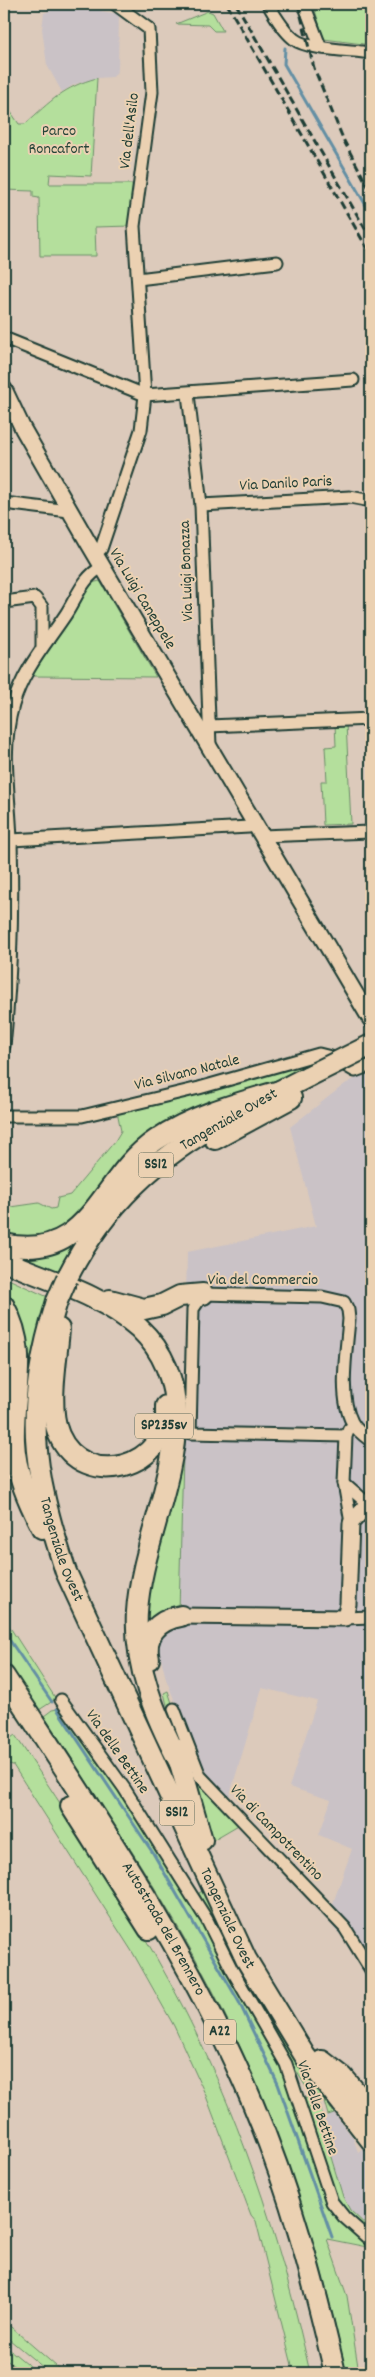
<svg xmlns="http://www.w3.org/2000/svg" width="375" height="2377" font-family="Dekko,sans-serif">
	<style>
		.built { fill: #cac2c6 }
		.green { fill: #b4df9c; stroke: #6a8e68 }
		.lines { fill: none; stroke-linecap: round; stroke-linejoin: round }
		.stream { stroke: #638fa4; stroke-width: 3 }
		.street-casing { stroke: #1f3d34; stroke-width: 15 }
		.secondary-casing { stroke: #1f3d34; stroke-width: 19 }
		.highway-casing { stroke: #1f3d34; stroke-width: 24 }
		.street { stroke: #ebd1b2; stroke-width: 11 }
		.secondary { stroke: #ebd1b2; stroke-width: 15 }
		.highway { stroke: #ebd1b2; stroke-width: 20 }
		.rail { stroke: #1f3d34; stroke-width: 3; stroke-dasharray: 8 4; stroke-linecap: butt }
		.highway-bridge-casing { stroke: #1f3d34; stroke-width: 24; stroke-linecap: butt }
		.highway-bridge { stroke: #ebd1b2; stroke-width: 20 }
		.labels { text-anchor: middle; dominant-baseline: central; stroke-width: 4; stroke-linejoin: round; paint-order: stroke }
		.shield { fill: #ebd1b2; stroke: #5c695a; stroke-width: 1 }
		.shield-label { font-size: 15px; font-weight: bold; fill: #1f3d34 }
		.park-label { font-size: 16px; fill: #264539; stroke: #ebd1b2 }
		.street-label { font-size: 16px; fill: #1f3d34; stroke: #ebd1b2 }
	</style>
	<rect width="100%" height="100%" fill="#dccabb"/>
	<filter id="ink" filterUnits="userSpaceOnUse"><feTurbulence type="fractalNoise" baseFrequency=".02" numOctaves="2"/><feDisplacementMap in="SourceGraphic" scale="10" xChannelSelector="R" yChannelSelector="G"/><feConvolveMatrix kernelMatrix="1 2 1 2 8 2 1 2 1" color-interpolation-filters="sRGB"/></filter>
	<g filter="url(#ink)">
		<g class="built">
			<path d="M67 4H85V6L99 8 101 11 119 14 118 70 113 77 97 78 75 84 62 92 47 65 42 29 44 13Z"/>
			<path d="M371 1070V1978L359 1954 333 1927 332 1906 352 1849 319 1835 331 1800 289 1787 317 1701 262 1688 228 1801 204 1774 166 1679 158 1646 160 1637 179 1623 187 1252 316 1226 290 1127 345 1084Z"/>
			<path d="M334 2113 353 2138 358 2152 366 2146 371 2151V2230L350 2210 343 2197 320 2118Z"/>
		</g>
		<g class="green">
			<path d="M313 4H371V45L324 39Z"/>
			<path d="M208 11 213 13 223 31H214L208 25 176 24Z"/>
			<path d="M97 78 91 176 50 174 49 184H133L131 226 95 227 96 256H40L39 198 33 197V191L4 190V102L19 124H25C51 101 63 87 97 78Z"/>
			<path d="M100 581 156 677 32 676 91 583Z"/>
			<path d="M346 723 351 824 323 825 321 781H327L325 747 336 746 335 724Z"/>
			<path d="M324 1058 305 1071 192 1116 56 1238 4 1237V1208L39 1203 51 1209 56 1208 58 1198 70 1195 115 1141 121 1131 117 1111Z"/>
			<path d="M200 1128 61 1279 4 1254 43 1251 160 1143Z"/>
			<path d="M4 1277 52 1299 29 1489 6 1298 4 1295Z"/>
			<path d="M184 1415 179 1612 140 1630Z"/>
			<path d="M4 1618 56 1699 39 1710 4 1656Z"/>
			<path d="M168 1691 199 1784 240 1824 211 1841 189 1768 169 1713 164 1693Z"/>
			<path d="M63 1708 96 1755 203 1921 282 2064 322 2192 330 2208 368 2243 367 2247 327 2239 347 2296 359 2373H346C318 2240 275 2111 212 1989 163 1894 102 1806 44 1716L52 1710Z"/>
			<path d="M15 1735C69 1817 125 1899 172 1986 237 2107 281 2239 310 2373H294L256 2221 251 2215 206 2096 174 2026 133 1953 13 1765 4 1763V1743Z"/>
			<path d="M206 1889 308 2079 334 2113 328 2115 324 2101 306 2087 248 1991 199 1893Z"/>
			<path d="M309 2096 318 2100 323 2116 320 2118 321 2124 343 2197 350 2210 371 2230V2236L361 2229 335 2197 303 2100Z"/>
			<path d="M4 2321 64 2373H50L4 2335Z"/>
			<path d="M4 2345 38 2373H22L4 2358Z"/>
		</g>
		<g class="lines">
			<g class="stream">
				<path d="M285 48 284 64 371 214"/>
				<path d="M4 1632 52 1702"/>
				<path d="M57 1709 153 1853 239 2002 278 2084 332 2237"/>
			</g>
			<g class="street-casing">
				<g id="street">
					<path d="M268 4C275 16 283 30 294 39 307 50 353 50 371 53"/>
					<path d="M304 4 320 46"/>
					<path d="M138 279 277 262"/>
					<path d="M4 338 145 395 353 380"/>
					<path d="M188 394 201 505 210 746"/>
					<path d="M4 503 69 511"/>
					<path d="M201 505 350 497 371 501"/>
					<path d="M94 553 101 549 141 430 145 395 134 226 152 92 149 29 115 4"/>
					<path d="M4 602 35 598 42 607V647"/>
					<path d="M209 726 371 719"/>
					<path d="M261 836 371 832"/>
					<path d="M11 840 249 827 254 825"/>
					<path d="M4 1046C11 978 13 910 11 842 10 797 0 750 13 705 23 670 46 644 66 614 77 597 83 577 102 567"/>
					<path d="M4 1116H82L199 1088 319 1054 331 1057 355 1071 371 1065"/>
					<path d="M349 1429 346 1436 344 1483 351 1523"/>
					<path d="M346 1436 190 1433 193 1309 203 1294 322 1297 344 1302 348 1310 349 1319C347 1348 338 1396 352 1422 356 1430 364 1436 371 1441"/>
					<path d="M344 1483 368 1504"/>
					<path d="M345 1618 371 1617"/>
					<path d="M61 1700 124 1788 207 1920 231 1968 286 2064 332 2202 344 2217 371 2241"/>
					<path d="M174 1709 200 1776 345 1928 371 1970"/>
				</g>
			</g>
			<g class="secondary-casing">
				<g id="secondary">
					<path d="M4 389 23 429 89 544 371 1020"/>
					<path d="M181 1616 345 1618 348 1604 351 1523 371 1501"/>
				</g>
			</g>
			<g class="highway-casing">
				<g id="highway">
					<path d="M268 1097 309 1076"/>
					<path d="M215 1139 291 1098"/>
					<path d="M4 1244C90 1264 99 1178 156 1140 193 1115 238 1103 280 1091"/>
					<path d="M4 1261C48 1280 103 1295 139 1328 220 1404 142 1522 137 1612 134 1666 155 1716 180 1763"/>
					<path d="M67 1278C104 1205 156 1157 227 1119"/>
					<path d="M110 1300 144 1309 162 1305 180 1296 203 1294"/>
					<path id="s1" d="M57 1301C24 1409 31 1466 66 1572L246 1959 305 2056 371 2140"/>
					<path d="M4 1306C30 1353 12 1391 14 1441 15 1472 28 1501 42 1528"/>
					<path d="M59 1329C57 1359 47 1407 59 1435 84 1492 171 1468 166 1406"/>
					<path d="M149 1659C143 1635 158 1620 181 1616"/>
					<path id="s2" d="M4 1676C94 1814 189 1951 253 2104 290 2191 314 2282 335 2373"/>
					<path d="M176 1749 202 1840"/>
					<path d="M71 1806 149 1929"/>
					<path d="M322 2061 343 2077 371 2110"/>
				</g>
			</g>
			<use href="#street" class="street"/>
			<use href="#secondary" class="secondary"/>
			<use href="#highway" class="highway"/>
			<g class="rail">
				<path d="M227 4 371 255"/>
				<path d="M236 4 371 239"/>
				<path d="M298 4 314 68 344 141 371 192"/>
			</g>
			<g class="highway-bridge-casing">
				<g id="highway-bridge">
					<path d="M309 1076 371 1045"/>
					<path d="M57 1301 67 1278"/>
				</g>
			</g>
			<use href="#highway-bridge" class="highway-bridge"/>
		</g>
	</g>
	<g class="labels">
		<g class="shield">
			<rect x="138.5" y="1152.5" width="35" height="25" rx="4"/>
			<rect x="135" y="1413.5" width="58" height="25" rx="4"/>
			<rect x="159.5" y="1800.5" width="35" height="25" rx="4"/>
			<rect x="204" y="2019.5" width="32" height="25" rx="4"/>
		</g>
		<g class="shield-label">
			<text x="156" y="1165">SS12</text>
			<text x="164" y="1426">SP235sv</text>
			<text x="177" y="1813">SS12</text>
			<text x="220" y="2032">A22</text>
		</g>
		<g class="park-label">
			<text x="59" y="131">Parco<tspan x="59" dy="18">Roncafort</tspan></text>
		</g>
		<g class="street-label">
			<text transform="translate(130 131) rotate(-83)">Via dell'Asilo</text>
			<text transform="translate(286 484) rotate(-3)">Via Danilo Paris</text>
			<text transform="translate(187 571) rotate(-92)">Via Luigi Bonazza</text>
			<text transform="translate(142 599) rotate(59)">Via Luigi Caneppele</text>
			<text transform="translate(187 1073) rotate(-14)">Via Silvano Natale</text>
			<text transform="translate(229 1120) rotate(-30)">Tangenziale Ovest</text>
			<text x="263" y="1280">Via del Commercio</text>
			<text stroke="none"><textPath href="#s1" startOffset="254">Tangenziale Ovest</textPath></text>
			<text transform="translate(117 1752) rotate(55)">Via delle Bettine</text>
			<text transform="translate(276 1833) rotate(46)">Via di Campotrentino</text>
			<text stroke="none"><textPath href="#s1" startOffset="659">Tangenziale Ovest</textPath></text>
			<text stroke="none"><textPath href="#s2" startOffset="299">Autostrada del Brennero</textPath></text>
			<text transform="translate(317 2108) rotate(71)">Via delle Bettine</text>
		</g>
	</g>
	<rect width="375" height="2377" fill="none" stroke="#ebd1b2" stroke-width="20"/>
	<rect x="10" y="10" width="355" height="2357" fill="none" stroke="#1f3d34" stroke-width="2" filter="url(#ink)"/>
</svg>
